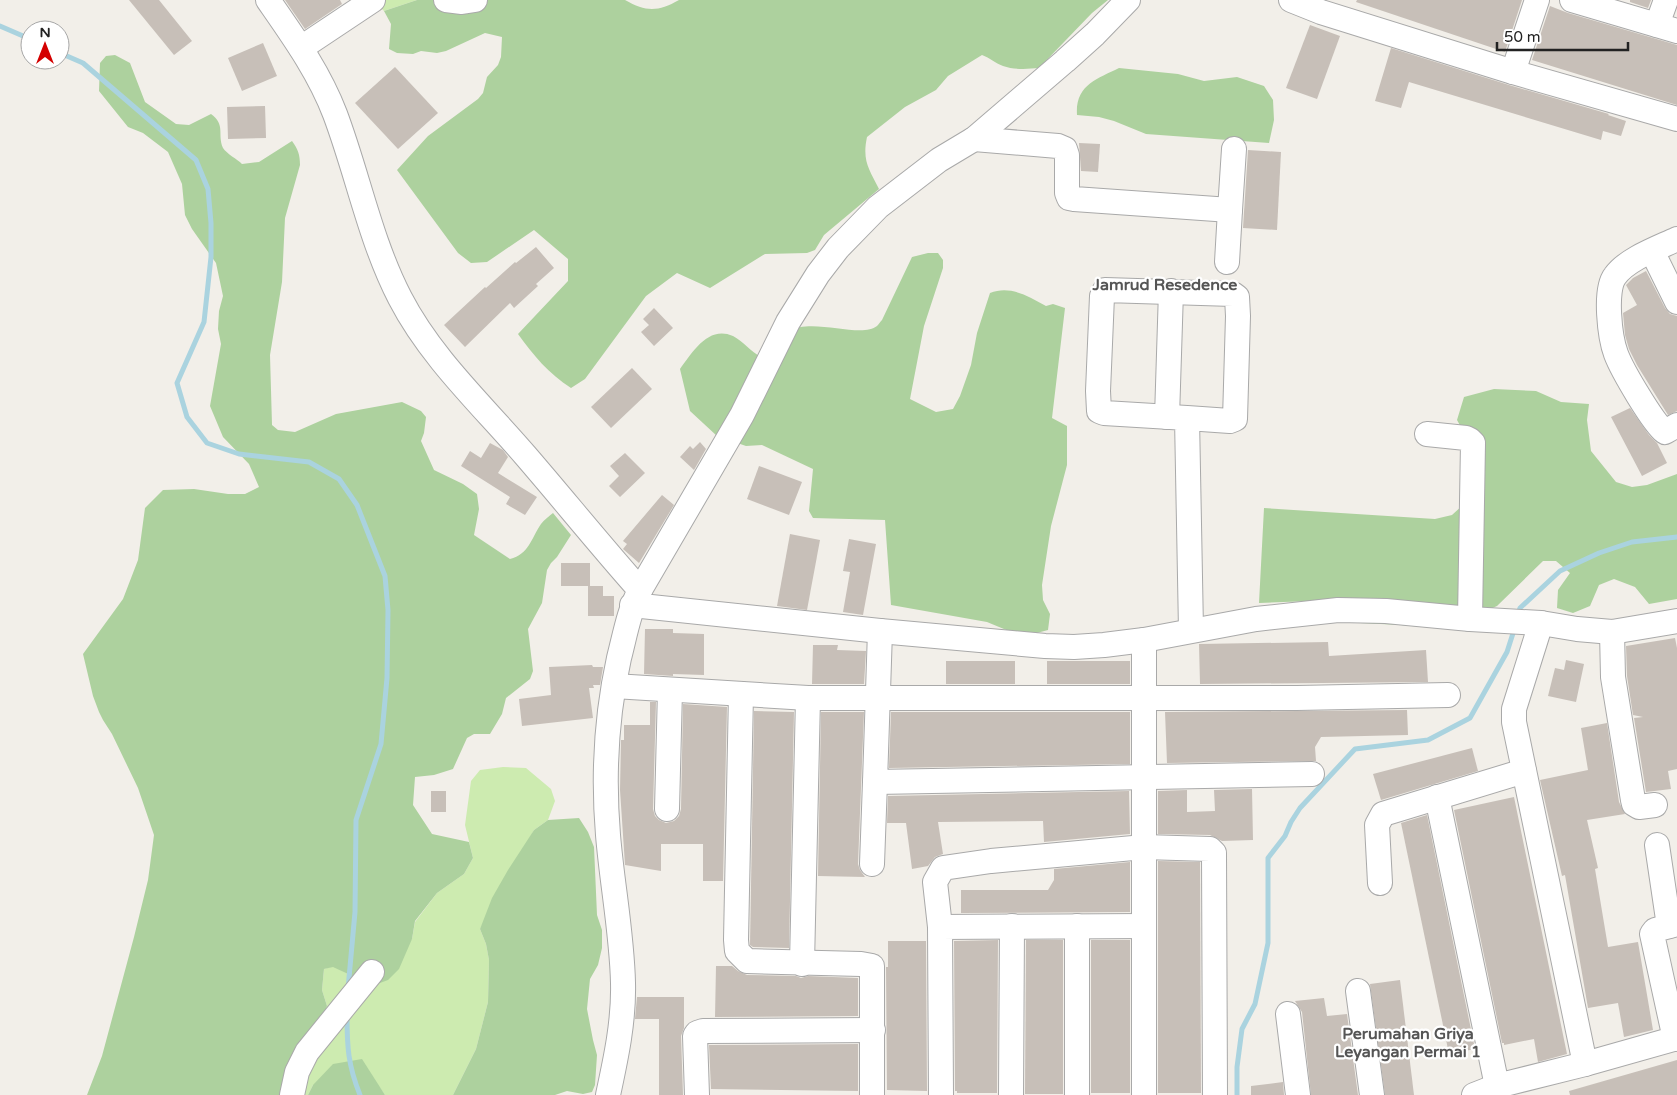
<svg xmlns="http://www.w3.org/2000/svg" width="1677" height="1095" font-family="'Varela Round',sans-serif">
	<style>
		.grass { fill: #cdebb0 }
		.forest { fill: #add19e }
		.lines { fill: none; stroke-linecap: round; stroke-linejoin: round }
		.stream { stroke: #aad3df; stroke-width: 5 }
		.building { fill: #c7bfb8 }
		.minor-casing { stroke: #a9a9a9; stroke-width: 26 }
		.minor { stroke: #fff; stroke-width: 24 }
		.labels { text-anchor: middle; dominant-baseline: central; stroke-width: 4.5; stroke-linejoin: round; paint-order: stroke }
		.neighbourhood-label { font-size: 16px; font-weight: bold; fill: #555; stroke: #fff }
	</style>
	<rect width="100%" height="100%" fill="#f2efe9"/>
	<g class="grass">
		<path d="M374 0H417L384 11Z"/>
		<path d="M503 767 526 768 551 789 555 801 548 820 534 830 480 929 486 944 489 960 488 1002 476 1049 453 1095H385L380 1088 313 1085 308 1095H285L327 1006 322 990 324 969 333 966 348 974 359 985 412 939 415 922 437 893 464 874 473 858 465 825 471 781 480 770Z"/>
	</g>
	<g class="forest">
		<path d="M417 0H625C646 12 658 12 679 0H1108L1092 13 1039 68C1028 69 1014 70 1003 66 995 63 990 58 982 55L948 76 936 90 905 107 867 137C862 161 869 169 879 189L824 235 815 250 807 253 765 254 710 288 677 273 646 296 585 379 571 388C549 374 533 355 518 334L568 281V259L534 230 487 262 471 263 458 253 397 170 428 136 478 99 483 93 487 77 498 65 501 57 502 37 485 33 446 51 437 53 421 51 413 54 397 53 389 49 391 24 384 11Z"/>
		<path d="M115 55 130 63 145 102 176 124 189 125 211 114C226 125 217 134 223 148 227 154 237 159 242 164L259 162 292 141C298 149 300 155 300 165L285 218 282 282 270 355 272 425 278 430 295 432 336 414 402 402 421 411 426 417 424 433 421 441 434 470 463 484 477 494 479 509 474 535 510 559C529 554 531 539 541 524 544 520 549 516 553 513L571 535 557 557 551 563 547 570 542 603 528 629 533 671 530 679 506 698 502 714 490 734H474L467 738 453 769 434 775 415 777 413 805 432 834 469 842 473 858 464 874 437 893 415 921 412 939 399 969 388 980 372 986 359 985 348 974 333 967 324 969 322 990 327 1006 321 1022 285 1095H87L102 1056 134 937 148 880 154 835 138 788 112 734 103 720 99 712 93 696 83 654 123 599 138 560 145 508 163 490 194 489 228 494H245L259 487 249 464 223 437 210 406 221 344 218 329 219 311 223 296 216 263 192 229 185 215 182 184 168 152 143 133 128 127 99 91 100 63 106 56Z"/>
		<path d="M1119 68 1178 74 1204 81 1237 77 1264 86 1273 100 1274 120 1269 143 1146 134 1114 121 1099 117 1077 115C1075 85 1097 79 1119 68Z"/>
		<path d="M928 253H938L943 260V268L924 326 910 399 936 412 953 409 960 396 971 365 977 333 990 293C1010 285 1028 296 1046 306L1053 304 1065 308 1052 418 1067 426V465L1051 526 1042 585 1043 600 1050 614 1048 630 1033 634H1016L987 622 891 605 885 520 813 518 809 511 813 469 762 445 746 446 717 436 690 411 680 369C692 353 708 325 733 336 743 341 751 352 761 357 769 350 780 336 789 331 813 317 861 339 877 326 879 324 880 322 882 320L912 257Z"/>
		<path d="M1494 389 1536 391 1561 402 1589 404 1587 420 1591 451 1616 482 1632 487 1647 485 1677 474V599L1649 604 1635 587 1614 579 1599 585 1590 606 1573 613 1557 608 1558 590 1570 573 1556 561H1543L1497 606 1446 629 1401 625 1320 621 1311 601 1259 603 1264 508 1435 519 1452 515 1464 504 1472 447 1457 420 1464 397Z"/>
		<path d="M579 818 588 832 594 847 597 915 602 930V948L598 965 590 979 587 1009 593 1040 597 1055 595 1085 592 1092 583 1094 567 1091 555 1095H453L476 1049 488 1002 489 960 486 944 480 929 492 898 508 870 534 830 548 820Z"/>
		<path d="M362 1059 385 1095H308L313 1085 333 1064Z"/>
	</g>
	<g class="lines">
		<g class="stream">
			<path d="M0 26 30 39"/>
			<path d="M60 53 83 63 196 160 208 189 211 223V257L204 322 177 383 187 417 207 443 239 454 309 462 339 479 357 505 385 576 388 610 387 678 381 744 356 820 355 912 348 989"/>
			<path d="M1518 614 1520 608 1560 571 1599 553 1632 542 1677 537"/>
			<path d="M347 1015C347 1047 348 1065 360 1095"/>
			<path d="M1237 1095V1067L1242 1029 1255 1004 1268 943V858L1285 836 1291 822 1300 808 1355 749 1428 740 1470 718 1507 652 1515 627"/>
		</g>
	</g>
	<g class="building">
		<path d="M129 0H159L192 41 174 55Z"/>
		<path d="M285 0H340L342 4 305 29Z"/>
		<path d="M1357 0H1522L1505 52 1356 2Z"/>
		<path d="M1630 0H1651L1648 8 1630 2Z"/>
		<path d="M1550 6 1568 13 1677 45V105L1532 60Z"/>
		<path d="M1310 25 1340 36 1317 99 1286 88Z"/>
		<path d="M263 43 277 76 242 91 228 58Z"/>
		<path d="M1391 48 1509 85 1609 114 1608 115 1626 121 1621 136 1603 131 1601 140 1409 82 1401 108 1375 101Z"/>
		<path d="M395 67 438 113 398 149 355 103Z"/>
		<path d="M265 106 266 138 228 139 227 107Z"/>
		<path d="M1079 143 1100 144 1098 172 1081 171Z"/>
		<path d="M1248 150 1281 152 1277 230 1243 228Z"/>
		<path d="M536 247 554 268 536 284 538 286 514 308 510 303 465 347 444 325 485 287 486 288 515 262 516 263Z"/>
		<path d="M1646 271 1665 308 1670 314 1677 316V411L1668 415 1637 365 1629 349 1625 335 1623 313 1637 305 1626 285 1633 278Z"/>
		<path d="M654 308 673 328 654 346 641 332 649 325 643 319Z"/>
		<path d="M632 368 652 389 611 428 591 407Z"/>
		<path d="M1630 408 1649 435 1657 443 1667 463 1642 476 1611 417Z"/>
		<path d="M700 442 706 449 694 470 680 457 690 446 693 449Z"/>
		<path d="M490 443 503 450 508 457 498 473 537 497 525 515 506 504 510 497 461 466 470 451 481 458Z"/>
		<path d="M625 453 645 473 620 497 609 486 619 476 610 466Z"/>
		<path d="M759 466 802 482 789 515 747 499Z"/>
		<path d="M662 495 674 505 639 563 623 549 627 544 623 541Z"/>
		<path d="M790 534 820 540 807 610 777 606Z"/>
		<path d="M849 539 876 544 863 615 843 612 850 572 843 571Z"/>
		<path d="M561 563H590V586H603V596H614V616H588V586H561Z"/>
		<path d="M645 629H673V633L704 634V675L673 674V676L644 674Z"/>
		<path d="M1675 638 1677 648V769L1668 771 1671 789 1646 792 1634 718 1643 717 1633 715 1627 676 1626 646Z"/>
		<path d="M1328 642 1329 656 1426 650 1428 682 1200 684 1199 644Z"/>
		<path d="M813 645H838L837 650 866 651 864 684H812Z"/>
		<path d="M1566 660 1584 664 1576 702 1548 696 1555 668 1564 670Z"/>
		<rect x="946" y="661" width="69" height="23"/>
		<rect x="1047" y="661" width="83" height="23"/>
		<path d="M592 665 593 667H603L600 685H593L594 688H589L593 718 522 726 519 699 551 695 549 667Z"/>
		<path d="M650 702H656L653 809 655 816 659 820 666 823 674 821 679 816 681 809 683 704 727 707 723 881H703V844H661V871L625 865 620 790 621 740H624V725H650Z"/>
		<path d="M1407 710 1408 735 1321 737 1315 747 1316 761 1167 763 1165 712Z"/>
		<path d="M754 711 794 712 789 948 753 947 750 945Z"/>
		<path d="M821 712H864L858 864 860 870 865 877 818 876Z"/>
		<path d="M891 712H1130V764L889 768Z"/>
		<path d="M1607 723 1619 802 1625 814 1587 820 1598 868 1595 869 1608 947 1638 942 1653 1030 1624 1037 1618 1003 1588 1008 1565 875 1562 876 1540 780 1588 770 1581 728Z"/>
		<path d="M1472 748 1478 771 1381 800 1373 774Z"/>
		<path d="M1252 789 1253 840 1222 841 1210 835 1158 834V791L1187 790V812L1215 811 1214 790Z"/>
		<rect x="431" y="791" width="15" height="21"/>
		<path d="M1129 791 1130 834 1044 842 1043 821 938 822 943 854 935 857 928 866 912 869 906 823H887L888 796Z"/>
		<path d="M1514 797 1567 1054 1538 1062 1534 1039 1504 1045V1043H1502L1454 810Z"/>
		<path d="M1427 815 1475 1049 1449 1054 1401 823Z"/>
		<path d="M1158 861 1200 862 1201 1093H1158Z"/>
		<path d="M1130 862V912L961 913V890H1048L1054 880V869Z"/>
		<path d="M998 940 997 1093H957V1091H955L954 941Z"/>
		<path d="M1026 940H1063V1094H1025Z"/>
		<rect x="1091" y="940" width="39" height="153"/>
		<path d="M888 941H926L927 1091 887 1090 886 967H888Z"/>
		<path d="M716 966H732L738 971 747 975 796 976 801 978 808 976 858 978V1016L715 1017Z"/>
		<path d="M1400 980 1414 1095H1385L1370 984Z"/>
		<path d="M637 997H684V1028L681 1036 683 1095H659V1019H635Z"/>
		<path d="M1324 998 1327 1016 1347 1014 1358 1095H1311L1302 1012 1295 1001Z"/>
		<path d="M858 1044V1091L711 1089 709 1045Z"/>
		<path d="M1677 1060V1095H1570L1569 1091Z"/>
		<path d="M1283 1082 1284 1095H1251V1086Z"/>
	</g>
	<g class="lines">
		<g class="minor-casing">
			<g id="minor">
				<path d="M268 0C293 36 319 72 335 114 358 175 370 240 400 298 431 358 482 405 525 455 563 499 600 545 640 590 629 611 625 635 619 658 606 717 603 775 608 835 612 884 622 934 623 983 624 1021 616 1058 608 1095"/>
				<path d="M446 0 462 2 475 0"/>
				<path d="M1291 0 1321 12 1513 72 1677 119"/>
				<path d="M1572 0 1677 31"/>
				<path d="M1657 25 1666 0"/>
				<path d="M301 48 373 0"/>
				<path d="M1513 72 1537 0"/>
				<path d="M974 139 1058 146 1065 149 1067 155V193L1069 198 1074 199 1230 210 1234 149"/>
				<path d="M1677 239C1658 248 1627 259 1615 276 1604 290 1610 338 1616 354 1622 370 1653 423 1665 432L1677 425"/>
				<path d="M1652 251 1677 302"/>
				<path d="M1227 262 1230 210"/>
				<path d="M1167 417 1171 291"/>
				<path d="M1187 418 1230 421 1235 419 1238 316 1237 297 1233 294 1105 290 1102 296 1098 391 1099 411 1104 413 1187 418 1191 630"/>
				<path d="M1427 434 1466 438 1470 440 1473 443 1470 619"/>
				<path d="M640 590 742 415 788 322 818 274 838 248 878 207 939 160 974 139 1065 61 1095 34 1128 0"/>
				<path d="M632 605 880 631 1045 646 1074 647 1104 645 1144 640 1256 619 1338 610 1386 611 1470 619 1541 623 1577 629 1612 632 1677 621"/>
				<path d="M1541 623 1514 709V722L1585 1064 1677 1038"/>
				<path d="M880 631 875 782 1312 774"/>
				<path d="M1612 632 1613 677 1633 800 1634 804 1639 807 1655 805"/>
				<path d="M614 686 808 698H1297L1448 695"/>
				<path d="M741 694 736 940 737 951 747 961 861 964 872 966V1095"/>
				<path d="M1437 797 1497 1086 1585 1064"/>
				<path d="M667 809 670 690"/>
				<path d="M1657 845 1669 926"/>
				<path d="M872 864 875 782"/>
				<path d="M1380 883 1377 825 1383 814 1524 771"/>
				<path d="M940 927 935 882 943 868 991 861 1144 847 1210 849 1214 853 1215 1095"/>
				<path d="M802 964 808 698"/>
				<path d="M1358 991 1372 1095"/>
				<path d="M1288 1014 1298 1095"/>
				<path d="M1675 1039 1652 934 1655 930 1677 924"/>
				<path d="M292 1095 297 1072 307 1052 372 972"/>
				<path d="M697 1095 695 1036 697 1033 703 1031 873 1030"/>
				<path d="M941 1095 940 927 1144 926"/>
				<path d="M1011 1095 1012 926"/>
				<path d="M1077 1095V926"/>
				<path d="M1144 1095V640"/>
				<path d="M1474 1095 1497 1086"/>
			</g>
		</g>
		<use href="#minor" class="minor"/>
	</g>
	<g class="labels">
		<g class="neighbourhood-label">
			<text x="1165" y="285">Jamrud Resedence</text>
			<text x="1408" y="1034">Perumahan Griya<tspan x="1408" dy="18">Leyangan Permai 1</tspan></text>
		</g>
	</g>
	<g transform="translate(45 45)"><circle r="24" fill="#ffffff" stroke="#a7a7a7"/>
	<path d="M0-4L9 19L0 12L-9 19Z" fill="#d40000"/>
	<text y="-8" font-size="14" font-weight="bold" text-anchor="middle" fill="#222222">N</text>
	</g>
	<path d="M1497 42v8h131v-8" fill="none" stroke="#222222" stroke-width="2.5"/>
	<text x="1504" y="42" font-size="15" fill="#222222" stroke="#ffffff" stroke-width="4" paint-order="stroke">50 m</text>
</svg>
